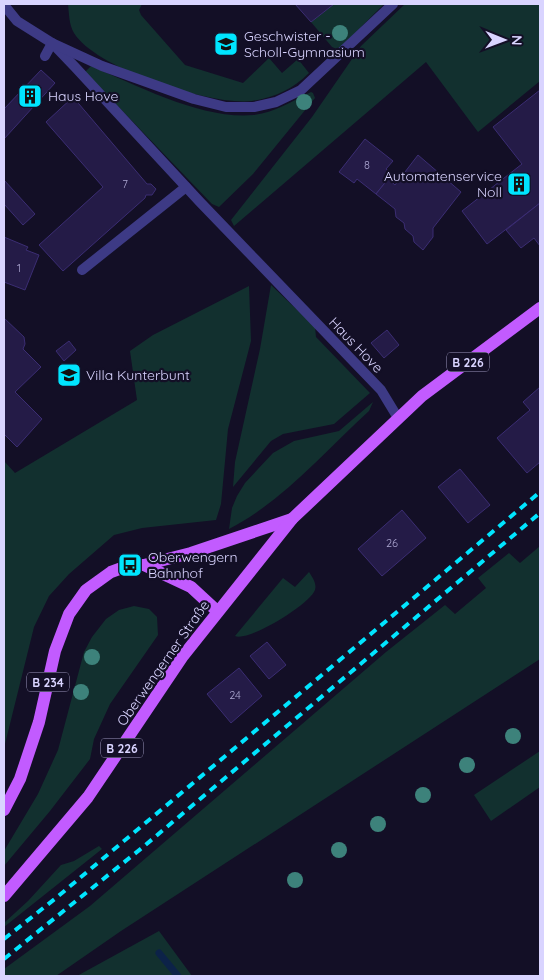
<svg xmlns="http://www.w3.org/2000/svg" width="544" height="980" font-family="Quicksand,sans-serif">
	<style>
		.green { fill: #12302f }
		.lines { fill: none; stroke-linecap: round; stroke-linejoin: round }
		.stream { stroke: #0c2248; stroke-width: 7 }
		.building { fill: #241b47; stroke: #3b2d73 }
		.service { stroke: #3d3a85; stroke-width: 10 }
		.primary { stroke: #c25bff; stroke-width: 12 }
		.rail { stroke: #00e5ff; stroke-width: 4; stroke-dasharray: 8 6; stroke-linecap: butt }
		.tree { fill: #3d827b }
		.labels { text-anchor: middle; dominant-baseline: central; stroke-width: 4.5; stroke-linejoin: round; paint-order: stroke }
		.number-label { font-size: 11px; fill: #aca6d1 }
		.shield { fill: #130f26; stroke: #9e99be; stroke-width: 1 }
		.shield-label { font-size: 12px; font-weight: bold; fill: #d9d4ff }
		.poi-label { font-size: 14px; fill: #d9d4ff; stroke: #130f26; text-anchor: start }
		.street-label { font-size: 14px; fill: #d9d4ff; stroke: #130f26 }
	</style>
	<rect width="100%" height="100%" fill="#130f26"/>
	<g class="green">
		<path d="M68 4H142L139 10 141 15 185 65 243 83 269 58 282 73 298 59 309 73C293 89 276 97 252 101 212 106 96 69 74 33 69 25 69 13 68 4Z"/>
		<path d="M334 4H384L338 50 332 47 311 22Z"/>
		<path d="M405 4H540V81L478 132 426 62 234 226 231 220 312 117 361 46Z"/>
		<path d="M91 66C138 86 203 120 254 115 276 112 292 101 311 92L313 93 315 98 253 174 219 207 212 204 85 72Z"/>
		<path d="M271 285 315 327 316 337 370 393 334 424 283 434 271 441 233 487 235 462 260 349Z"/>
		<path d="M249 286 251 341 228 429 221 504 216 520 142 528 114 535 69 574 49 596 34 627 4 748V461L15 473 137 400 130 351 153 335Z"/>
		<path d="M373 402 369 411C325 451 282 502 229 529L232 508 237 496 245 483 273 453 294 441 339 431Z"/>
		<path d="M540 546V659L121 931 56 976H4V969L90 906 386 652 445 605 455 614 486 588 478 578 509 553 520 563Z"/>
		<path d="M309 572C312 577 317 583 315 590 310 604 249 642 235 636L283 578 295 587Z"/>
		<path d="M134 606 149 609 157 617 158 635 110 704 94 739 90 759 50 811 4 866V851L38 794 58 750 84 652 92 637 106 619 119 610Z"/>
		<path d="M540 751V787L491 821 474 795Z"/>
		<path d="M99 846 102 849 4 927V923L28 901 61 865 74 861Z"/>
		<path d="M159 931 192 976H77Z"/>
	</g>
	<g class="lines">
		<path class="stream" d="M159 953 178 976"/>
	</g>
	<g class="building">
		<path d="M295 4H334L311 22Z"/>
		<path d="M41 70 55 83 4 139V109Z"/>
		<path d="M540 90V203L487 244 462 211 522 164 493 127Z"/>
		<path d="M73 97 147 184H151L156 189 152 195H146L145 198 63 271 39 245 103 187 46 122Z"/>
		<path d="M365 139 393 161 386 169 392 174 376 194 357 179 354 183 339 172Z"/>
		<path d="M418 155 461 192 433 228V237L423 250 414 242 413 236 405 229 404 223 396 217 395 209 376 194 388 179 395 185Z"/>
		<path d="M4 180 35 214 23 225 4 204Z"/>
		<path d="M540 203V246L534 238 521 248 506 230Z"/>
		<path d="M4 237 28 247 26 250 39 255 25 290 4 282Z"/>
		<path d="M4 318 24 337 25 344 23 349 41 367 15 392 42 419 17 447 4 434Z"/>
		<path d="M387 330 399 345 384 358 371 343Z"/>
		<path d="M69 341 76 350 64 361 56 351Z"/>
		<path d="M540 387V462L527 473 497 438 530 410 523 402Z"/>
		<path d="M460 469 490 505 468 523 438 487Z"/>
		<path d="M402 510 426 538 382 576 358 549Z"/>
		<path d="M267 642 286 665 269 679 250 656Z"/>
		<path d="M239 668 262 696 231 723 207 694Z"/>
	</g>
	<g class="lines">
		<g class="service">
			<path d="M4 5 17 21 52 43 75 67 200 202 381 390 398 418"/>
			<path d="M45 56 52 43 102 66 194 99 226 107H254L276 102 301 90 393 4"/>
			<path d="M82 270 186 187"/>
		</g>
		<g class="primary">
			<path d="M144 565 191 587 217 611"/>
			<path d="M4 810 20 779 39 722 55 651 69 614 86 590 111 572 130 565H144L191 553 292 519"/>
			<path d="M4 896 88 797 183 656 292 519 422 396 540 308"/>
		</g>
		<g class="rail">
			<path d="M4 939 56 898 540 492"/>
			<path d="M4 959 143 847 540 513"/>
		</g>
	</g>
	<g class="tree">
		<circle cx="340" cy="33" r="8"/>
		<circle cx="304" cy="102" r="8"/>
		<circle cx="92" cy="657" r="8"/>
		<circle cx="81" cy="692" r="8"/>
		<circle cx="513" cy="736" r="8"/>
		<circle cx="467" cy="765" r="8"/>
		<circle cx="423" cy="795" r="8"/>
		<circle cx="378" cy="824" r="8"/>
		<circle cx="339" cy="850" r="8"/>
		<circle cx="295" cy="880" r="8"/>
	</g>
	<defs>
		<g id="school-square" transform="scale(1.25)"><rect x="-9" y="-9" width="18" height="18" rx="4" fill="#00e5ff" stroke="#130f26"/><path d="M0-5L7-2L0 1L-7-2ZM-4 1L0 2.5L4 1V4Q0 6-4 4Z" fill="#111"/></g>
		<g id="building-square" transform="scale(1.25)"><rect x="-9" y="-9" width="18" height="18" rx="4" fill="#00e5ff" stroke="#130f26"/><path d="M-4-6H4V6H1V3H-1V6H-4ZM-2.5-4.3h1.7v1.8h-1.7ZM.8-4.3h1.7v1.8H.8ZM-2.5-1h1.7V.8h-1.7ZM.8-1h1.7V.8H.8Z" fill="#111"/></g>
		<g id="bus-square" transform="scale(1.25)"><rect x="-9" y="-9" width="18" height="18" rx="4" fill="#00e5ff" stroke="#130f26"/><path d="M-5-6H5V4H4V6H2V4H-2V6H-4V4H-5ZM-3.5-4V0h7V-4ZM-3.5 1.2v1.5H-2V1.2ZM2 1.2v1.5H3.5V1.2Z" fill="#111"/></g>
	</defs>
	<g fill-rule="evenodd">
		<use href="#school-square" x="226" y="44"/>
		<use href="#building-square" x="30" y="96"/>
		<use href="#building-square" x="519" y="184"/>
		<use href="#school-square" x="69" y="375"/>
		<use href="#bus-square" x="130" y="565"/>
	</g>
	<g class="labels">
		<g class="number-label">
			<text x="367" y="165">8</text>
			<text x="125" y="184">7</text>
			<text x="19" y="268">1</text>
			<text x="392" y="543">26</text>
			<text x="235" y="695">24</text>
		</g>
		<g class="shield">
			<rect x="447" y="352.5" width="42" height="19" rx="4"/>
			<rect x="27" y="672.5" width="42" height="19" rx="4"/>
			<rect x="101" y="738.5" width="42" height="19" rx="4"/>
		</g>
		<g class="shield-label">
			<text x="468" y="362">B 226</text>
			<text x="48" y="682">B 234</text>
			<text x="122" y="748">B 226</text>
		</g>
		<g class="poi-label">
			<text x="244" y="36">Geschwister -<tspan x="244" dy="16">Scholl-Gymnasium</tspan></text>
			<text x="48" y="96">Haus Hove</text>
			<text x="502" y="176" text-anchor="end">Automatenservice<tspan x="502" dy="16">Noll</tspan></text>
			<text x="86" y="375">Villa Kunterbunt</text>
			<text x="148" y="557">Oberwengern<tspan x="148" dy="16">Bahnhof</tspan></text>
		</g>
		<g class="street-label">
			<text transform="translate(356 345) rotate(46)">Haus Hove</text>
			<text transform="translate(163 663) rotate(-55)">Oberwengerner Straße</text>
		</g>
	</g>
	<rect width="544" height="980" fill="none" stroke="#d9d4ff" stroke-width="10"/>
	<g transform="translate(504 40) rotate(91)" stroke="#130f26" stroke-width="4" paint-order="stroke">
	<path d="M0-4L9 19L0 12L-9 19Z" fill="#d9d4ff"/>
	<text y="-8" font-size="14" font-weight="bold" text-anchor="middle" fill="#d9d4ff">N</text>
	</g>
</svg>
